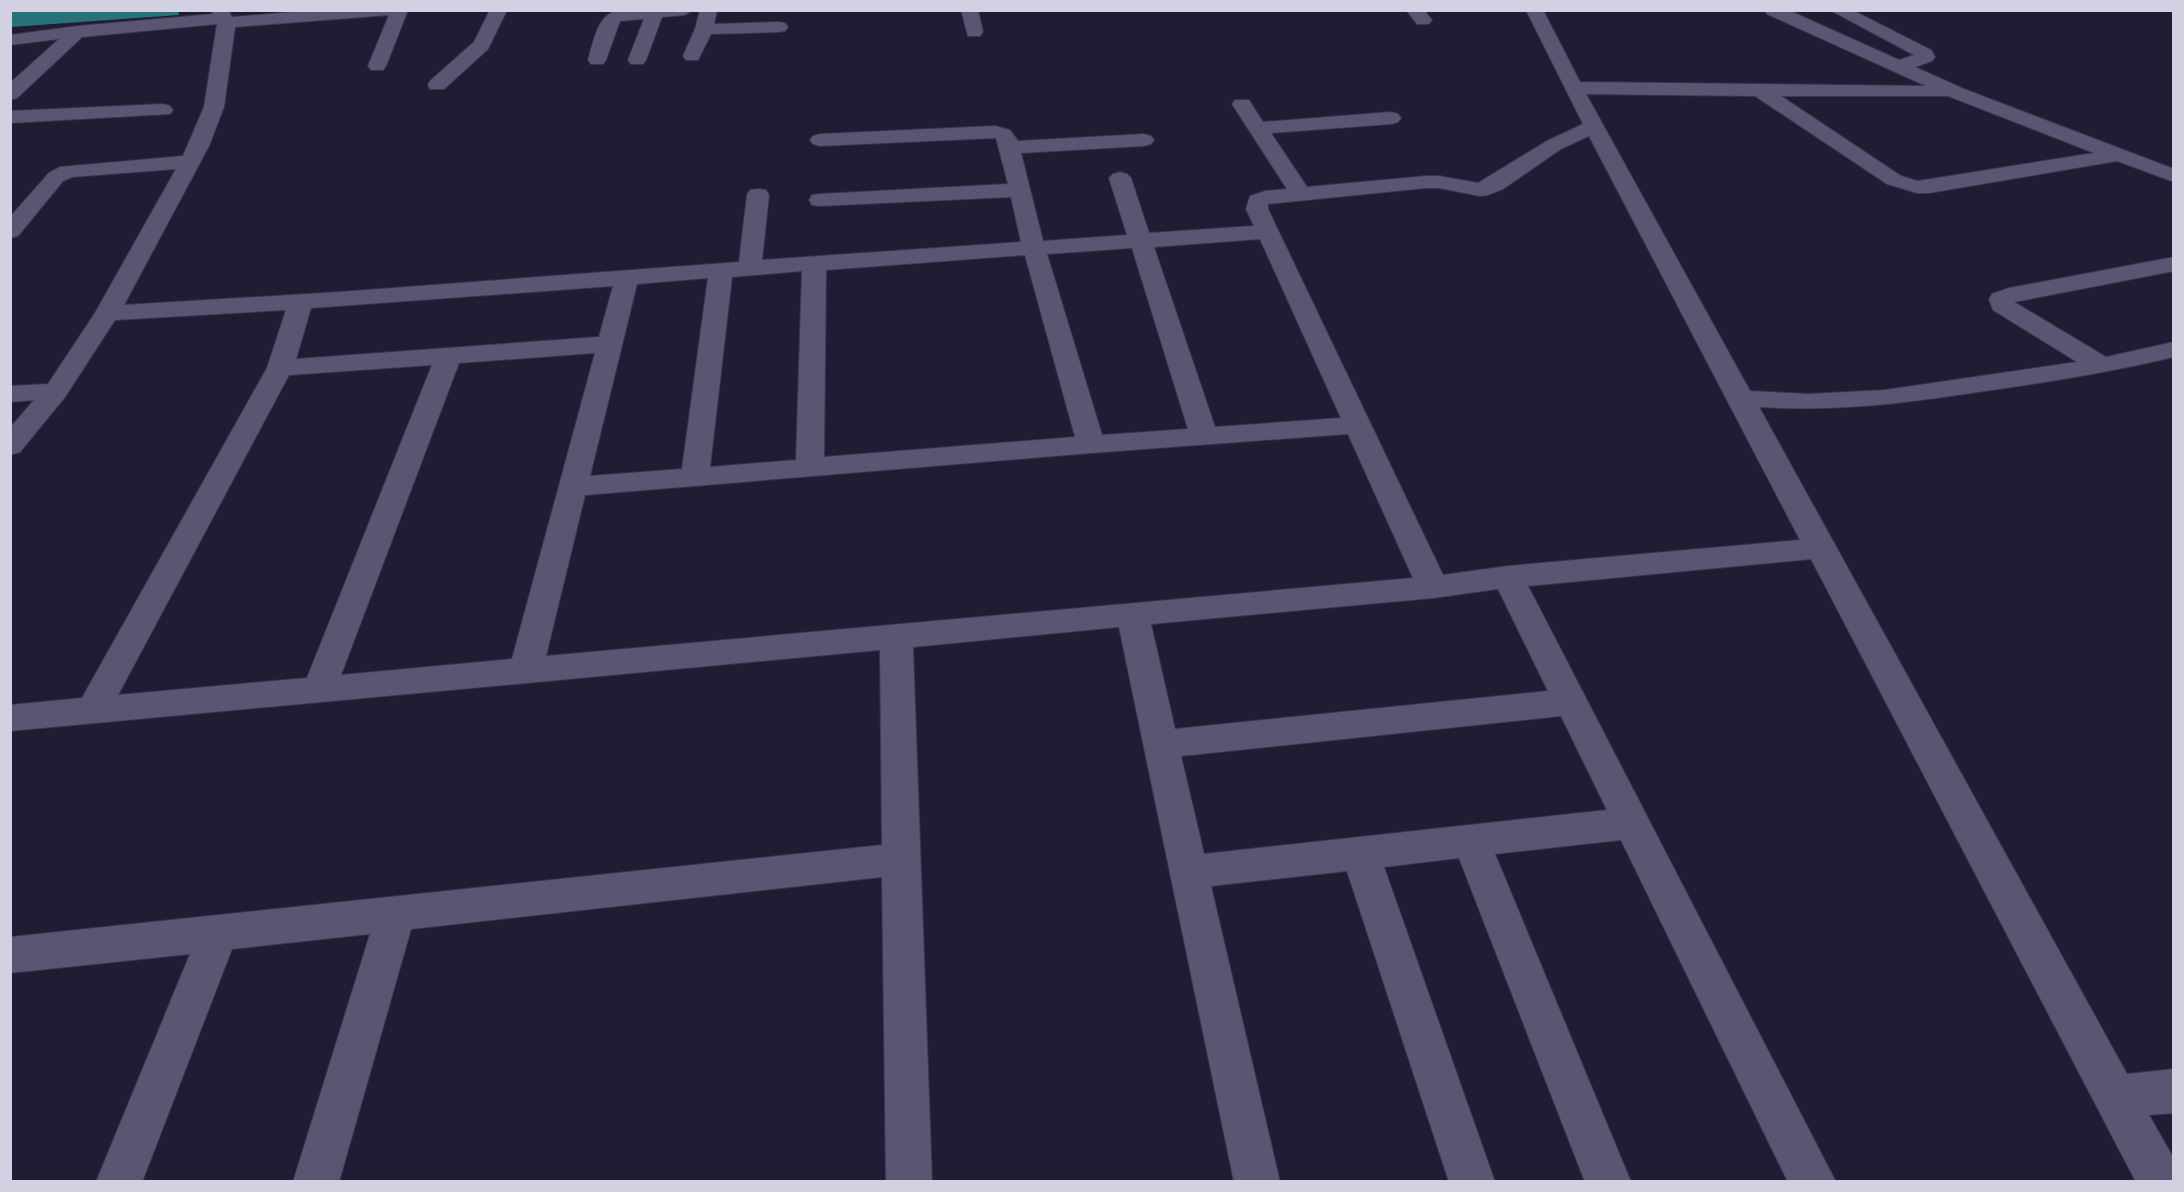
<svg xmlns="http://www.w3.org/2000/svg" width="2184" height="1192" font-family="'Fira Sans Condensed',sans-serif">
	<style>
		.water { fill: #2a7279 }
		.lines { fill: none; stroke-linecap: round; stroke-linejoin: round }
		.minor-casing { stroke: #3b364b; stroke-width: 2 }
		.minor { fill: #5a5572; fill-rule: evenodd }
	</style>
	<rect width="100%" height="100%" fill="#211b34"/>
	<path class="water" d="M178 10 179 15 11 27V11Z"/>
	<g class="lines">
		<g class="minor-casing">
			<g id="minor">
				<path d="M211 10H228L232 17 319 10H408L386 66 383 70H371L368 66 389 15 235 27 224 107 209 146 124 305 339 292 739 262 747 195 750 190 758 189 766 190 769 195 762 260 1021 242 1011 197 820 206 812 205 809 200 812 195 820 194 1008 184 996 138 820 146 813 144 810 140 813 136 820 134 995 126 1010 130 1018 141 1144 134 1151 136 1154 140 1151 144 1144 146 1021 153 1043 241 1127 235 1109 178 1113 174 1120 172 1127 174 1131 178 1149 233 1254 226 1246 209 1250 196 1265 191 1287 189 1232 104 1235 100H1249L1263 122 1391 112 1398 114 1401 118 1398 122 1391 124 1271 133 1307 187 1426 176H1439L1478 183 1547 141 1583 124 1526 10H1543L1580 82 1926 86 1767 14 1765 10H1788L1899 60 1914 55 1830 10H1852L1931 50 1935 57 1932 61 1915 67 1964 89 2174 169V182L2117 161 1929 193H1917L1887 184 1755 96 1586 94 1750 391 1809 394 1885 390 2077 362 1993 310 1989 299 1992 294 2009 288 2174 257V271L2014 302 2106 357 2174 342V357C2111 372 2049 382 1985 391 1906 403 1839 412 1759 407L2127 1074 2174 1069V1113L2149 1115 2174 1159V1182H2136L1811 559 1528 586 1836 1182H1788L1621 840 1495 854 1631 1182H1585L1459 858 1384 867 1495 1182H1449L1347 871 1211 886 1280 1182H1234L1119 627 913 647 932 1182H886L882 877 411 929 339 1182H293L370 934 232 949 142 1182H96L190 954 10 973V937L882 845 880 650 10 731V705L82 698 267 368 286 310 115 320 65 397 20 452 10 455V428L34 400 10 402V386L48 384 95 313 176 169 72 177 63 181 18 236 10 238V217L49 173 60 167 183 156 204 107 217 24 82 37 17 98 10 100V83L59 39 10 45V35L78 26 213 14ZM1781 96H1948L2094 153 1918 181 1901 176ZM1589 136 1800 540 1508 566 1443 575 1268 209V204L1426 188H1439L1480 196 1488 195 1503 189 1561 149ZM1260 239 1341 418 1215 427 1154 247ZM1132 248 1188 429 1102 435 1047 254ZM1025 255 1075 437 824 457 826 270ZM802 271 796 460 710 467 732 277ZM708 278 682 469 590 476 637 284ZM613 286 599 337 296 359 311 308ZM595 353 512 659 341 675 459 363ZM432 365 307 678 118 695 289 375ZM1348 434 1413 578 546 656 585 495 1091 453ZM1498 589 1548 691 1175 729 1151 624 1433 598ZM1561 716 1607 810 1204 854 1181 756Z"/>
				<path d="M490 10H507L488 49 444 89H430L428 85 430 81 474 42Z"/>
				<path d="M620 10H693L685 15 662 17 646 60 643 64H631L628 60 644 19 620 21 606 60 603 64H591L588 60C594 41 597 13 620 10Z"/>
				<path d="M700 10H717L714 24 779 22 785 23 788 27 785 31 779 32 711 34 698 60H686L683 56 695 29Z"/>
				<path d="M961 10H978L983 32 980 36H968Z"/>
				<path d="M1406 10H1424L1432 20 1429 24H1417Z"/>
				<path d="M163 104 170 106 173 110 170 114 10 123V111Z"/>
			</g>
		</g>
		<use href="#minor" class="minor"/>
	</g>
	<rect width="2184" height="1192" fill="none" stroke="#d3d0e1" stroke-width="24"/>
</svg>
